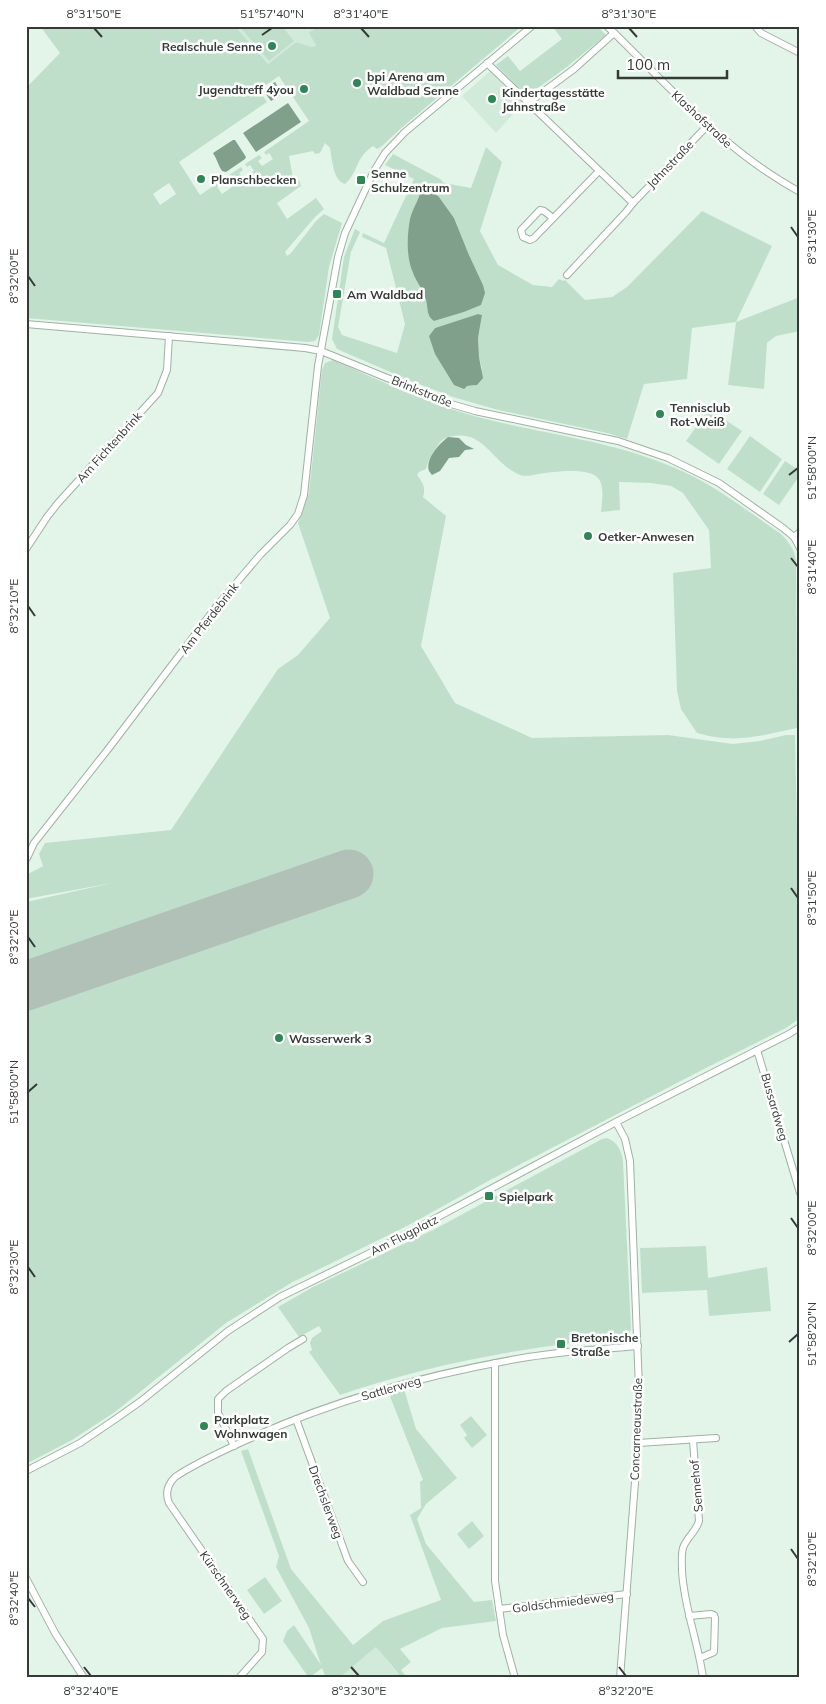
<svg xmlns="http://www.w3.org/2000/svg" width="826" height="1704" font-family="Mulish,sans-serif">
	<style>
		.built { fill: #d2eada }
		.green { fill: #c0dfcb; fill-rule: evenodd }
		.water { fill: #80a08b }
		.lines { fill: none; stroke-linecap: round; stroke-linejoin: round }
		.runway { stroke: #b2c1b7; stroke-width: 49 }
		.minor-casing { stroke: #a0b1a5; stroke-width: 8 }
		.minor { stroke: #fff; stroke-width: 6 }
		.ticks { fill: none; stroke: #343b36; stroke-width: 2 }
		.poi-dot { fill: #308557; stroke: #fff; stroke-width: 2 }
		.labels { text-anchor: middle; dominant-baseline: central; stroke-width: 5; stroke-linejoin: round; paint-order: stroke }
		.poi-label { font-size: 12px; font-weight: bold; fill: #343b36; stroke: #fff; text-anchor: start }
		.street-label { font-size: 12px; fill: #343b36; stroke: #fff }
		.neatline { fill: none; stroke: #343b36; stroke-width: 2 }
		.ticks-label { font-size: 12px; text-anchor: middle; fill: #343b36 }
	</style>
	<rect width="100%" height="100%" fill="#e3f5e9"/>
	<g class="built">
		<path d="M235 26H313L316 44 312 47 296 42 268 64Z"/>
		<path d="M490 71 523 103 496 133 462 96Z"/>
		<path d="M376 1647 398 1674 399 1678H339Z"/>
	</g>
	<g class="green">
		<path d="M40 26H235L268 64 296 42 312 47 316 45 309 33 314 29 313 26H522L399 130 382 146 377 149 373 146C354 159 359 172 345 184 333 181 332 159 330 148L325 143 320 153 315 154 313 151 289 156 293 178 294 180H299L301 186 277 203 287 219 316 198 324 209 315 217 285 252 287 256 291 253 316 221 324 214 342 223 329 267 319 335 315 341 308 342 26 318V88L60 53ZM279 76 309 121 264 152 266 155 269 153 273 159 262 166 258 161 262 158 259 155 245 164 247 167 250 165 254 171 243 178 239 173 243 170 241 167 223 179 224 181 227 180 232 187 222 194 217 187 220 185 218 183 200 195 179 162 267 102 259 90ZM169 183 176 194 160 205 153 194Z"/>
		<path d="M239 26H282L294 41 269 61Z"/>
		<path d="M552 26H597L606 35 568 66 527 96 496 65 508 56 520 71 562 39Z"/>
		<path d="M486 147 502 162 480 231 498 265 533 285 552 287 559 279 563 281 565 280 585 300 612 297 627 287 702 211 772 246 736 322 800 297V331L776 336 767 343 764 389 728 385 736 322 692 328 687 379 644 384 627 439 607 433 498 410 453 397 411 381 337 349 332 339 344 257 355 229 360 232 351 252 338 327 342 335 397 353 405 324 386 248 362 237 363 233 384 243 414 179 385 165 393 154 440 179 444 183 471 188ZM421 182 439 197 454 218 469 255 483 285 481 305 464 312 434 321 428 313 427 299 412 271 411 218 421 191ZM478 314 482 315 478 338 479 357 482 368 474 386H467L429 336 435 328Z"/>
		<path d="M333 360C379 380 425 402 474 416 541 434 611 440 675 468 714 484 747 511 781 534 789 542 795 550 796 561L797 728C759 736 736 744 697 733L681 709 677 691 673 573 711 568 709 530 683 493 671 486 651 483 619 482 620 510 601 512C602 502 604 490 600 481 593 466 553 472 539 474 533 475 525 477 520 475 494 465 485 431 454 436 446 437 442 439 438 445 433 453 428 460 426 469L419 472 417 475C423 483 426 487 423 497L446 516 421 646 455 703 532 738 668 735 733 744 760 741 786 735H795L797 832 800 860V1018L786 1028 702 1070 492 1179 407 1226 291 1283 226 1323 115 1412 72 1440 26 1464V902L112 883 26 899V875L43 866 39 854 45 843 171 830 278 669 298 655 330 618 298 523 309 493 322 370 325 363Z"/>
		<path d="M709 409 742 431 719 464 686 441Z"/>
		<path d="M750 436 782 459 760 492 727 469Z"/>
		<path d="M785 461 800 471V475L779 505 763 494Z"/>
		<path d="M607 1138C618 1142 621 1150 623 1161L631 1329 628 1337C530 1346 433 1363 340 1395L309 1352 312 1350 310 1343 312 1338 322 1331 319 1326 299 1337 278 1307 313 1287 433 1230 602 1139Z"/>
		<path d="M706 1246 708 1278 767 1267 771 1311 709 1316 707 1290 642 1293 640 1248Z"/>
		<path d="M404 1389 416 1429 457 1478 426 1504 417 1519 426 1544 474 1602 492 1600 496 1621 442 1628 400 1649 411 1662 401 1670 407 1678H399L398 1673 376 1647 339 1678H326L322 1668 309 1678 283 1641 287 1631 294 1625 321 1665 309 1628 276 1567 279 1556 241 1451 248 1449 291 1569 353 1645 383 1621 441 1600 410 1515 421 1508 420 1482 423 1480 389 1394Z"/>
		<path d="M471 1416 487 1435 472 1448 464 1438 467 1435 460 1425Z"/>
		<path d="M472 1521 484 1536 469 1549 457 1534Z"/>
		<path d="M265 1577 282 1601 264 1614 247 1590Z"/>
	</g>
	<g class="water">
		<path d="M275 82 282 94 271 101 263 90Z"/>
		<path d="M288 103 301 122 256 152 243 133Z"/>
		<path d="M233 140H235L246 157 245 159 226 172 222 171C218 165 217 159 213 153Z"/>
		<path d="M421 182 439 197 454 218 469 255 483 285 485 293 481 305 464 312 434 321C425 315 429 306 425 297 422 288 416 281 413 273 406 257 407 236 410 219 413 206 423 195 421 182Z"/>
		<path d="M478 314 482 315 478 338 479 357 483 378 477 385 467 386 464 389 454 385 435 354 429 336 435 328Z"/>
		<path d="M448 437 459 438 466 445 474 449 465 450 459 457 449 458 440 471 432 475 429 471C425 459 439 444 448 437Z"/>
	</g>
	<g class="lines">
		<path class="runway" d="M26 986 349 874"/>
		<g class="minor-casing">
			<g id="minor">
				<path d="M607 26C668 85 724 151 800 192"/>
				<path d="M755 26 761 33 800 53"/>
				<path d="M487 63 633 203 708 125"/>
				<path d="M528 103 574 69 614 33"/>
				<path d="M553 218 544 211 540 210 521 230 523 237 530 240 534 238 599 171"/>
				<path d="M567 275 626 212 633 203"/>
				<path d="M26 324 305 348 321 351 451 404 475 411 618 441 668 458 719 483 783 528 794 537 800 548"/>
				<path d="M794 537 800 532"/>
				<path d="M26 549 47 517 58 503 158 393 167 370 169 336"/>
				<path d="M27 858 34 843 109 748 216 607 260 555 290 525 298 514 304 495 318 366 338 257 345 233 374 171 385 153 405 132 532 26"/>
				<path d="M757 1050 800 1193"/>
				<path d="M616 1122 625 1139 630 1161 639 1388 638 1443 620 1678"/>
				<path d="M495 1363V1581L503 1635 515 1678"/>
				<path d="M296 1419 348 1561 363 1582"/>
				<path d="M693 1440 699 1521C696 1532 686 1538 683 1548 681 1555 682 1564 682 1571 684 1608 698 1641 703 1678"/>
				<path d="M638 1443 716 1438"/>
				<path d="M234 1446 218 1413V1399L226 1391 288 1348 303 1339"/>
				<path d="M26 1471 80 1443 117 1418 141 1401 228 1331 280 1297 376 1250 616 1122 789 1034 800 1027"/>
				<path d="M26 1578 55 1633 84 1678"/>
				<path d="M499 1609 627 1594"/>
				<path d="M689 1616 711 1614 714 1615 715 1618 714 1652 700 1658"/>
				<path d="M239 1678 262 1652 263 1639 169 1503C165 1493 168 1484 175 1477 199 1461 227 1449 253 1437 340 1398 434 1373 528 1357 565 1351 601 1349 638 1346"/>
			</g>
		</g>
		<use href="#minor" class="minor"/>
	</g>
	<path class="ticks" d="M94 28 102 37M361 28 369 37M629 28 637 37M262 35 272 28M791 227 798 237M28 276 35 286M789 475 798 468M791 558 798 567M28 606 35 616M791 888 798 898M28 937 35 947M28 1092 37 1084M791 1218 798 1228M28 1267 35 1277M789 1342 798 1334M791 1549 798 1559M28 1598 35 1607M84 1667 91 1676M351 1667 359 1676M619 1667 626 1676"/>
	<g class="poi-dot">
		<circle cx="272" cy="46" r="5"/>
		<circle cx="357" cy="83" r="5"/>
		<circle cx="304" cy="89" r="5"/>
		<circle cx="492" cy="99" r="5"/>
		<circle cx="201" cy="179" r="5"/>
		<rect x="356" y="175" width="10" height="10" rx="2.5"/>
		<rect x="332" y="289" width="10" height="10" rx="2.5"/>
		<circle cx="660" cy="414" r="5"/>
		<circle cx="588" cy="536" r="5"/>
		<circle cx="279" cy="1038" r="5"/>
		<rect x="484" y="1191" width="10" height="10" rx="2.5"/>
		<rect x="556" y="1339" width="10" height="10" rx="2.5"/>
		<circle cx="204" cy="1426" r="5"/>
	</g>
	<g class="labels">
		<g class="poi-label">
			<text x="262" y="46" text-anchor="end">Realschule Senne</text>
			<text x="367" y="76">bpi Arena am<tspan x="367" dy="14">Waldbad Senne</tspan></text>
			<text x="294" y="89" text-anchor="end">Jugendtreff 4you</text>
			<text x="502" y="92">Kindertagesstätte<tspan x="502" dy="14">Jahnstraße</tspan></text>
			<text x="371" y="173">Senne<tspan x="371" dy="14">Schulzentrum</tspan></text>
			<text x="211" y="179">Planschbecken</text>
			<text x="347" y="294">Am Waldbad</text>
			<text x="670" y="407">Tennisclub<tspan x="670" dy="14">Rot-Weiß</tspan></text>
			<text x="598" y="536">Oetker-Anwesen</text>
			<text x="289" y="1038">Wasserwerk 3</text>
			<text x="499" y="1196">Spielpark</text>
			<text x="571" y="1337">Bretonische<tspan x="571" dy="14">Straße</tspan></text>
			<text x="214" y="1419">Parkplatz<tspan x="214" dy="14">Wohnwagen</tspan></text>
		</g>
		<g class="street-label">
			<text transform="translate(702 119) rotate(43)">Klashofstraße</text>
			<text transform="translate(670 164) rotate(-46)">Jahnstraße</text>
			<text transform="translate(422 391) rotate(22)">Brinkstraße</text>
			<text transform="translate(109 447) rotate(-48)">Am Fichtenbrink</text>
			<text transform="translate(209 618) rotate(-52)">Am Pferdebrink</text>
			<text transform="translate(775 1107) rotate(74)">Bussardweg</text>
			<text transform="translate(404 1235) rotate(-27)">Am Flugplatz</text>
			<text transform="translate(391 1388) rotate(-16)">Sattlerweg</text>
			<text transform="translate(636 1429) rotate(-88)">Concarneaustraße</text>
			<text transform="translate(696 1486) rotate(-95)">Sennehof</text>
			<text transform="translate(326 1502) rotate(70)">Drechslerweg</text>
			<text transform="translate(226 1585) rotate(55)">Kürschnerweg</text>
			<text transform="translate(563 1602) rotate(-7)">Goldschmiedeweg</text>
		</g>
	</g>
	<rect width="826" height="1704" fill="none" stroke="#ffffff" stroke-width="55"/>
	<path d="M618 70v8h109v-8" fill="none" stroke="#343b36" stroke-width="2.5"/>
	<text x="626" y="70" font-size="15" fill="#343b36" stroke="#ffffff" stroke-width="4" paint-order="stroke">100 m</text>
	<rect x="28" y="28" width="770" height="1648" class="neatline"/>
	<g class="ticks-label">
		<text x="94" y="18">8°31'50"E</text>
		<text x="272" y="18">51°57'40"N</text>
		<text x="361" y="18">8°31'40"E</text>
		<text x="629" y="18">8°31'30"E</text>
		<text transform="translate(812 237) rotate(-90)" y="4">8°31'30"E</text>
		<text transform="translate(14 276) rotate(-90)" y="4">8°32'00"E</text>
		<text transform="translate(812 468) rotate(-90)" y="4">51°58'00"N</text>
		<text transform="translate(812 567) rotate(-90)" y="4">8°31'40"E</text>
		<text transform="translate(14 606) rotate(-90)" y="4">8°32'10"E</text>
		<text transform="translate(812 898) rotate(-90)" y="4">8°31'50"E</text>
		<text transform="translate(14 937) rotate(-90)" y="4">8°32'20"E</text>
		<text transform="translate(14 1092) rotate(-90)" y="4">51°58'00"N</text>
		<text transform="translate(812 1228) rotate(-90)" y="4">8°32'00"E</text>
		<text transform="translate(14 1267) rotate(-90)" y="4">8°32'30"E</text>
		<text transform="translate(812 1334) rotate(-90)" y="4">51°58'20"N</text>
		<text transform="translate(812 1559) rotate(-90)" y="4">8°32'10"E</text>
		<text transform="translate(14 1598) rotate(-90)" y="4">8°32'40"E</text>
		<text x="91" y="1695">8°32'40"E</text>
		<text x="359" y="1695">8°32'30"E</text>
		<text x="626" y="1695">8°32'20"E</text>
	</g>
</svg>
